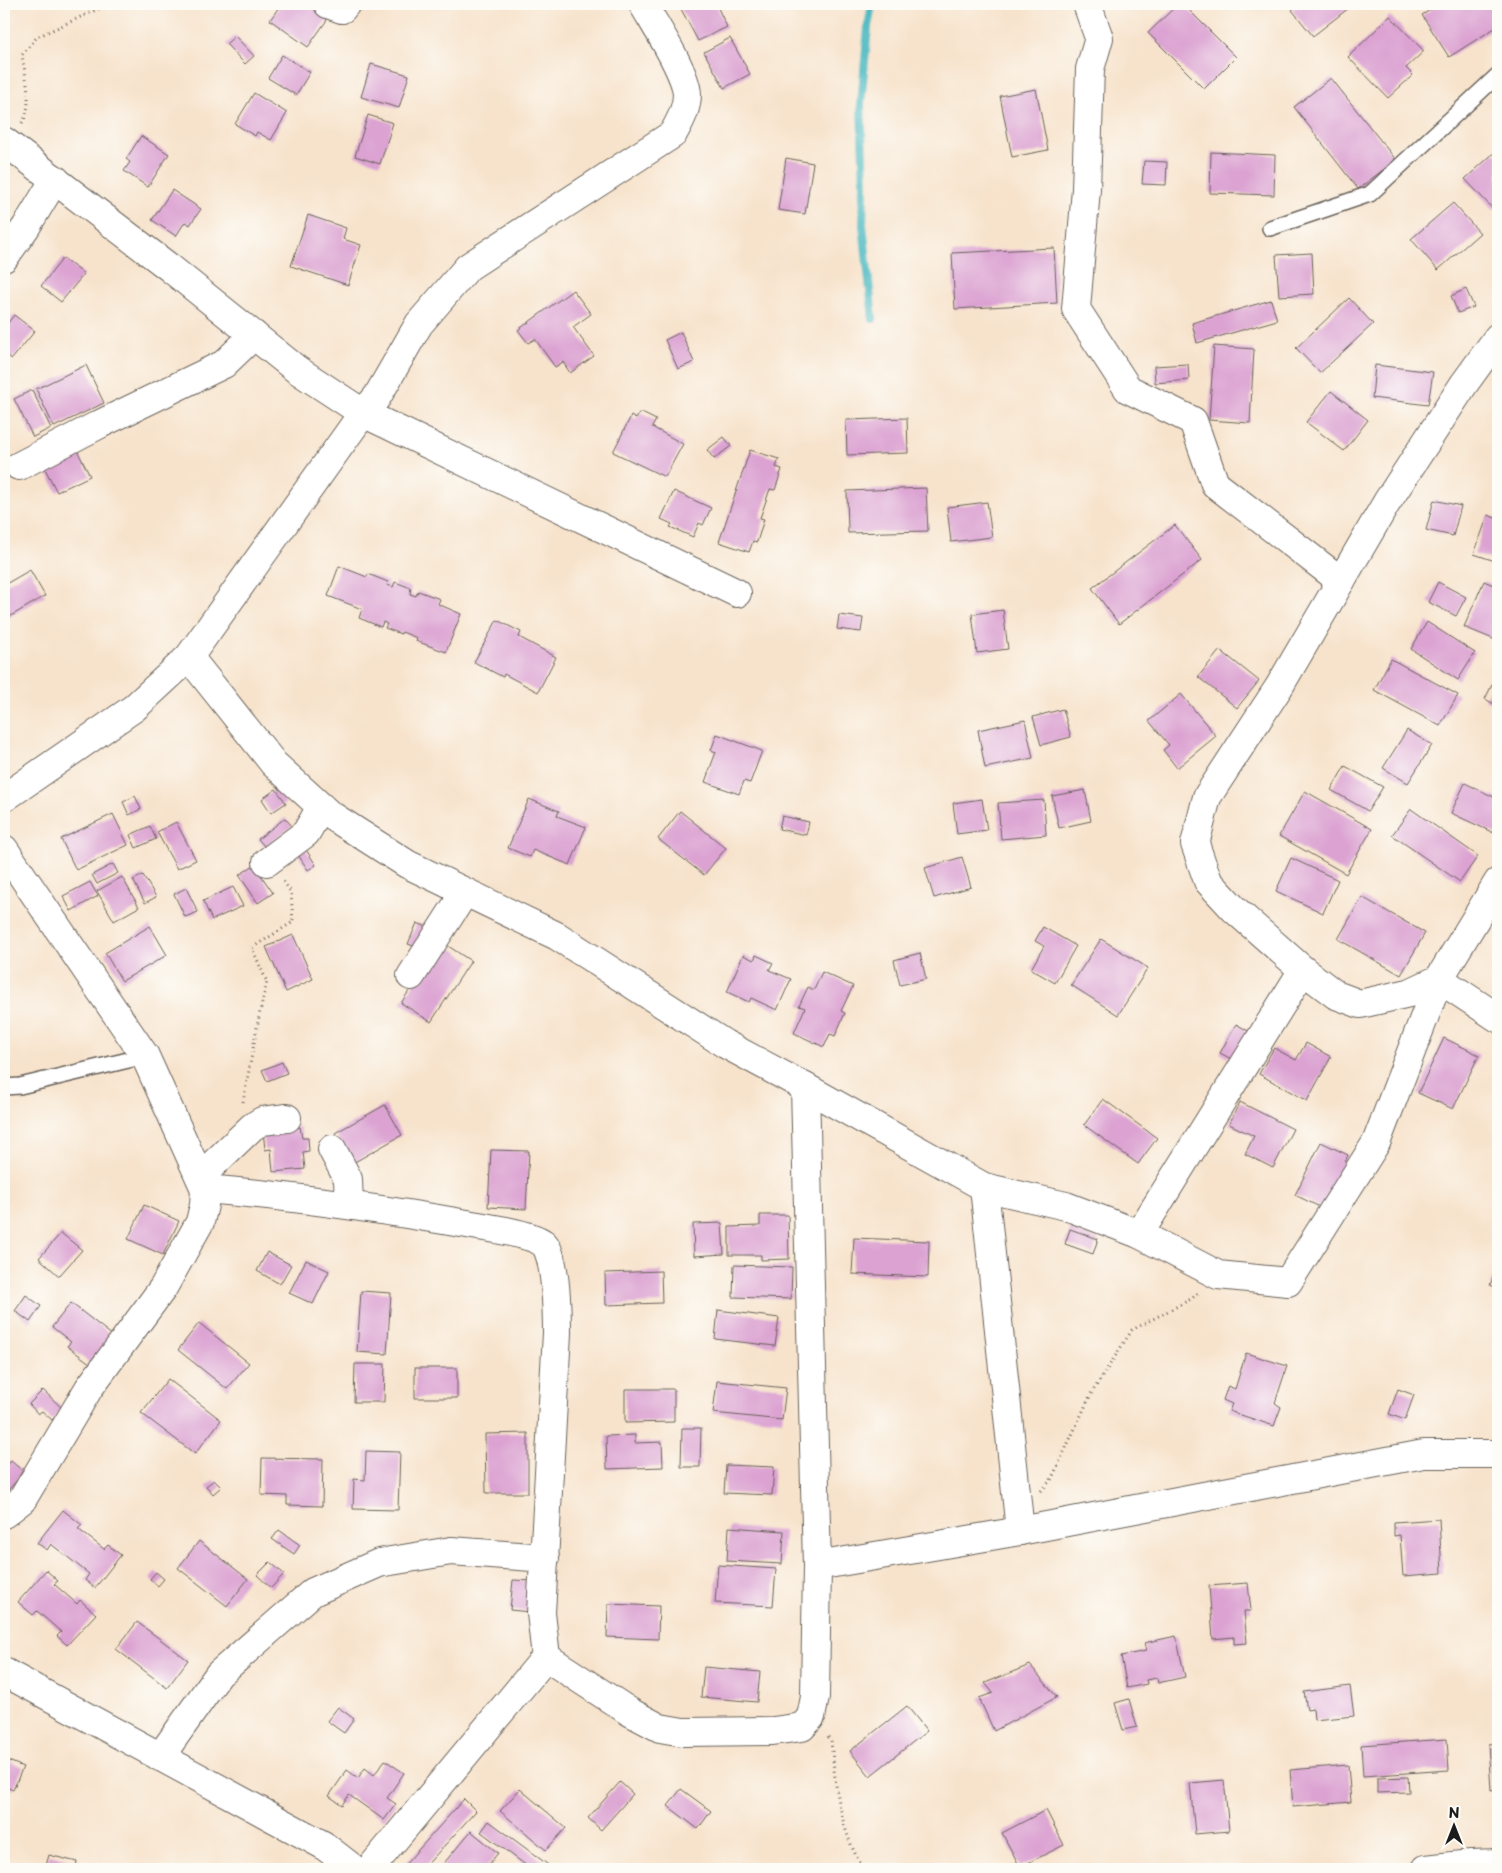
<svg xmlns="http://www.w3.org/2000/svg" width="1502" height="1873" font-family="'Playpen Sans',sans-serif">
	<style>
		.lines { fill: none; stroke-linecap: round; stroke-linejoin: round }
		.stream { stroke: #49b8c0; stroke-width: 8 }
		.building { fill: #dba2d2 }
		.service-casing { stroke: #69625a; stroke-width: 18 }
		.minor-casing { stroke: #69625a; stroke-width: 30 }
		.path { stroke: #69625a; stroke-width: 3; stroke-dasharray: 1 4; stroke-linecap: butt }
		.service { stroke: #fff; stroke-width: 15 }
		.minor { stroke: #fff; stroke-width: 28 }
	</style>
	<rect width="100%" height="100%" fill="#fdfcf7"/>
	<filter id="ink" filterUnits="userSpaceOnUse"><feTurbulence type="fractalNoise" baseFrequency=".02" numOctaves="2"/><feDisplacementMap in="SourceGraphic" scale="10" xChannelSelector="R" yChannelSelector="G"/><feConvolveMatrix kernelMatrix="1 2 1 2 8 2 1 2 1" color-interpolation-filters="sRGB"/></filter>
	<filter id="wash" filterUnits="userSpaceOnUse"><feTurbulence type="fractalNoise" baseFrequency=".0096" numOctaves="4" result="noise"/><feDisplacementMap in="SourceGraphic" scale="20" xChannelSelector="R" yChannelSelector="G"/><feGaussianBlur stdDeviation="1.12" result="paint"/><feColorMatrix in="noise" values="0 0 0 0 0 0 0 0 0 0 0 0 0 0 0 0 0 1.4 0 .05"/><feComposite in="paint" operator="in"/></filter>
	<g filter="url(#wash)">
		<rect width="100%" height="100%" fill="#f7e3cc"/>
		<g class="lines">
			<path class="stream" d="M872 4 868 27 861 104 864 186 863 225 873 319"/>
		</g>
		<g id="blocks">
			<g class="building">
				<path d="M281 4H310L329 17 308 47 270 20Z"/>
				<path d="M691 4H716L727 27 698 41 681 9Z"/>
				<path d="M1178 4H1183L1236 57 1204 89 1148 33Z"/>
				<path d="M1300 4H1354L1313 36 1292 10Z"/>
				<path d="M1440 4H1498V26L1449 57 1422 15Z"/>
				<path d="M1390 16 1424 51 1406 68 1413 75 1388 98 1348 57Z"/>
				<path d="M235 36 254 56 245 64 226 44Z"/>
				<path d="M730 38 750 74 724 88 704 52Z"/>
				<path d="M282 55 310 72 296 95 268 78Z"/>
				<path d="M371 64 409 75 399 108 361 97Z"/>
				<path d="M1331 78 1396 160 1358 189 1294 107Z"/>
				<path d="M1036 89 1048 150 1012 157 1000 96Z"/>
				<path d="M254 93 287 113 271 140 257 132 255 136 235 124Z"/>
				<path d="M368 115 393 123 380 164 355 156Z"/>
				<path d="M141 136 169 154 148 187 124 171 130 162 126 159Z"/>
				<path d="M1211 152 1275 155 1274 195 1210 193Z"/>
				<path d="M1495 152 1498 156V205L1494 210 1465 179Z"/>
				<path d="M786 158 813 163 805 214 778 210Z"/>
				<path d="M1144 161 1167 162 1166 185 1142 184Z"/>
				<path d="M172 190 201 209 190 225 185 222 176 236 152 220Z"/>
				<path d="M1453 203 1480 233 1438 270 1411 239Z"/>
				<path d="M308 215 346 228 343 239 361 245 348 285 291 266Z"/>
				<path d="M1054 248 1057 303 955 309 952 253Z"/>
				<path d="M1312 253 1314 294 1279 296 1276 255Z"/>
				<path d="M63 258 84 274 61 302 41 286Z"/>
				<path d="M1466 289 1474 307 1458 313 1451 296Z"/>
				<path d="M573 290 591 314 573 327 594 356 570 373 563 362 555 367 535 339 528 343 518 330Z"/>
				<path d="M1349 298 1373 324 1320 373 1296 348Z"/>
				<path d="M1271 300 1277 320 1197 343 1192 323Z"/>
				<path d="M14 315 35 331 12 359 4 353V328Z"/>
				<path d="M681 332 694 362 678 369 665 340Z"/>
				<path d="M1214 346 1254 349 1250 423 1209 420Z"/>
				<path d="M1188 364 1189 380 1155 383 1154 366Z"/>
				<path d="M86 365 104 403 54 427 36 389Z"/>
				<path d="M1375 365 1433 372 1428 405 1372 398Z"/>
				<path d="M32 390 51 428 33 437 14 399Z"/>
				<path d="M1331 391 1368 420 1344 451 1306 422Z"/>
				<path d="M640 412 656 420 652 427 683 444 665 477 613 452 631 416 636 419Z"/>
				<path d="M907 418 908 453 847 455 846 420Z"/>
				<path d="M724 437 731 446 714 459 707 450Z"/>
				<path d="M76 448 90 476 57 492 43 465Z"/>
				<path d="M750 450 779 459 776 467 782 469 775 490 770 489 760 518 764 519 757 542 753 541 749 552 719 542Z"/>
				<path d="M926 488 928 531 848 533 847 491Z"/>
				<path d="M674 491 711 508 703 525 699 523 693 537 670 527 672 524 661 519Z"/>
				<path d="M1434 500 1461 506 1453 536 1426 530Z"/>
				<path d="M987 502 992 537 951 542 947 507Z"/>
				<path d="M1488 515 1498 519V562L1474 554Z"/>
				<path d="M1175 525 1202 560 1119 624 1092 588Z"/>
				<path d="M339 566 367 577 368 574 388 582 387 585 393 587 395 582 411 588 410 594 416 596 418 591 440 599 438 604 461 614 446 652 416 641 417 638 402 632 401 634 385 628 387 624 383 622 381 627 359 618 362 609 328 596Z"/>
				<path d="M30 570 45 596 4 620V585Z"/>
				<path d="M1484 581 1498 587V641L1464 627Z"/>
				<path d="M1438 582 1466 597 1456 616 1428 602Z"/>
				<path d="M1003 610 1008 649 977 653 972 614Z"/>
				<path d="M839 615 863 618 861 632 837 629Z"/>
				<path d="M497 620 521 632 519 637 556 657 538 692 504 674 503 677 474 662Z"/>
				<path d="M1427 622 1475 653 1458 680 1411 649Z"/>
				<path d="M1220 650 1259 681 1237 708 1198 677Z"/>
				<path d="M1391 659 1458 695 1440 726 1374 690Z"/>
				<path d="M1498 673V706L1485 699Z"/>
				<path d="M1181 694 1216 736 1177 768 1163 750 1169 745 1149 721Z"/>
				<path d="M1063 709 1071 737 1041 745 1033 717Z"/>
				<path d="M1025 720 1033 758 985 768 978 730Z"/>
				<path d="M1407 730 1432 745 1408 783 1383 768Z"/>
				<path d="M717 734 762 751 750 783 744 781 739 794 705 782 716 752 711 750Z"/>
				<path d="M1345 766 1383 787 1368 811 1331 790Z"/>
				<path d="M1465 783 1498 799V830L1496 834 1451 813Z"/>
				<path d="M276 789 286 803 271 813 262 799Z"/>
				<path d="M1085 790 1091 821 1059 828 1052 796Z"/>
				<path d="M1305 791 1372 829 1346 874 1279 836Z"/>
				<path d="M135 796 141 809 129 815 123 802Z"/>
				<path d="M529 799 559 811 557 816 586 827 570 865 533 850 530 857 508 848Z"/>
				<path d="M982 799 987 830 957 834 953 803Z"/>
				<path d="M1044 800 1046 835 1001 839 998 803Z"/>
				<path d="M1411 809 1478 856 1460 882 1392 835Z"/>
				<path d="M680 811 726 848 704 875 658 839Z"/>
				<path d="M113 814 128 845 76 870 61 839Z"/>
				<path d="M782 816 809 822 806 835 779 829Z"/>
				<path d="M285 818 292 826 265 847 258 839Z"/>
				<path d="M176 822 196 860 177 869 157 832Z"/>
				<path d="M150 826 156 839 136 848 130 835Z"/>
				<path d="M301 842 316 865 308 870 293 847Z"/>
				<path d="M962 857 971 887 934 898 925 868Z"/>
				<path d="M1291 858 1338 880 1323 913 1276 891Z"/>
				<path d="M113 864 118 873 97 884 92 875Z"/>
				<path d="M254 865 273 893 258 903 239 875Z"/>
				<path d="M143 875 156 897 145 903 133 880Z"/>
				<path d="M122 877 139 907 114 921 97 891Z"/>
				<path d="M90 882 98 896 71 911 63 896Z"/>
				<path d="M233 887 243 906 212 920 203 901Z"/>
				<path d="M186 888 198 912 185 917 174 894Z"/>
				<path d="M1362 897 1425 933 1401 975 1338 939Z"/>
				<path d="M417 923 430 928 421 949 408 944Z"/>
				<path d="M150 926 167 955 122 981 105 953Z"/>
				<path d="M1043 927 1076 946 1055 983 1031 969 1044 946 1035 941Z"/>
				<path d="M293 935 313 979 286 992 266 947Z"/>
				<path d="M1101 939 1148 968 1118 1015 1071 985Z"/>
				<path d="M442 942 471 961 431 1022 401 1003Z"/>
				<path d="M920 953 926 979 900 985 894 960Z"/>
				<path d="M743 955 754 960 756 955 773 963 769 970 791 979 777 1010 751 998 749 1002 727 992Z"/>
				<path d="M822 972 853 986 841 1011 845 1013 835 1036 830 1034 824 1047 794 1033 805 1008 799 1006 808 987 814 990Z"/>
				<path d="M1236 1024 1252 1033 1237 1062 1220 1053Z"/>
				<path d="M1444 1038 1479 1055 1453 1109 1418 1093Z"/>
				<path d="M1306 1043 1331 1057 1307 1101 1259 1074 1274 1048 1296 1060Z"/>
				<path d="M282 1062 287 1073 267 1081 262 1070Z"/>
				<path d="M1103 1099 1157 1138 1138 1164 1084 1125Z"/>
				<path d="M1240 1102 1293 1129 1273 1168 1245 1154 1254 1136 1229 1124Z"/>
				<path d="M385 1105 402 1135 353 1163 335 1133Z"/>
				<path d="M300 1127 302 1138H308L309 1151 303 1152 305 1169 273 1172 271 1149 265 1150 263 1130Z"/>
				<path d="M1321 1142 1348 1155 1345 1162 1351 1165 1324 1209 1295 1195Z"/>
				<path d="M491 1150 529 1151 526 1209 488 1207Z"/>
				<path d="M144 1205 179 1221 163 1255 128 1239Z"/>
				<path d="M760 1215H788L789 1259 761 1260V1255H729V1227L760 1226Z"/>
				<path d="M722 1223 724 1254 694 1256 693 1224Z"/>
				<path d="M1070 1229 1098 1239 1093 1254 1065 1244Z"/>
				<path d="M61 1233 82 1250 59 1276 39 1258Z"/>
				<path d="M854 1238 929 1241 928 1277 852 1274Z"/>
				<path d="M267 1252 291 1265 280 1284 257 1271Z"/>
				<path d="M306 1260 329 1271 313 1304 289 1293Z"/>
				<path d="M734 1265 792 1267 791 1299 733 1297Z"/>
				<path d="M1498 1266V1288L1490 1285Z"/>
				<path d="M661 1271 662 1303 606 1305 605 1273Z"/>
				<path d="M361 1291 391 1293 387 1354 357 1352Z"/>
				<path d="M26 1295 41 1306 30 1322 15 1311Z"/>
				<path d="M71 1303 113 1336 91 1364 67 1346 71 1342 52 1327Z"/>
				<path d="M718 1310 779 1318 775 1346 715 1339Z"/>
				<path d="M199 1323 249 1363 227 1389 178 1350Z"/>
				<path d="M1246 1353 1287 1366 1275 1403 1281 1407 1274 1426 1229 1411 1232 1404 1223 1400 1228 1386 1235 1389Z"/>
				<path d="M355 1364H385L384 1402H354Z"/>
				<rect x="415" y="1368" width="42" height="30"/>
				<path d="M168 1379 221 1420 195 1454 141 1413Z"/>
				<path d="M717 1381 786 1388 782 1420 713 1413Z"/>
				<path d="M625 1389H674V1422L625 1423Z"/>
				<path d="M1398 1389 1414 1395 1405 1420 1389 1414Z"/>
				<path d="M43 1390 63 1409 52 1420 42 1411 38 1414 29 1404Z"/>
				<path d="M682 1428H701L700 1467H681Z"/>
				<path d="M528 1433V1493H486L485 1434Z"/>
				<path d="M635 1435V1443L662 1442 663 1467 607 1469 606 1436Z"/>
				<path d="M366 1451 400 1452 398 1510 353 1509 354 1479 365 1480Z"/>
				<path d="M262 1458 323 1459 322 1506 287 1505V1496L261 1495Z"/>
				<path d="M11 1461 24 1472 4 1495V1469Z"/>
				<path d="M726 1465 774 1467 772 1495 724 1493Z"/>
				<path d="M214 1480 221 1487 213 1494 206 1486Z"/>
				<path d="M63 1510 82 1525 78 1529 104 1549 108 1545 121 1555 95 1588 85 1580 89 1574 51 1544 47 1550 37 1543Z"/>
				<path d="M1439 1519 1442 1573 1403 1576 1400 1535 1394 1536V1522Z"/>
				<path d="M729 1527 784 1531 782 1564 727 1561Z"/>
				<path d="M279 1530 300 1545 294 1554 272 1539Z"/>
				<path d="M199 1541 248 1579 227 1606 178 1568Z"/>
				<path d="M270 1562 284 1574 271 1588 257 1575Z"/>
				<path d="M718 1565 776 1569 773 1606 715 1603Z"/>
				<path d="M46 1570 58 1581 54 1584 77 1604 80 1600 96 1614 67 1645 57 1636 61 1632 37 1611 33 1615 18 1602Z"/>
				<path d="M156 1572 164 1579 158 1586 150 1579Z"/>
				<path d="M513 1580 533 1581 530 1612 510 1610Z"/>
				<path d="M1248 1583 1251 1611H1244L1247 1643 1234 1644V1637L1213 1639 1209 1586Z"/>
				<path d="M608 1604 659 1606 658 1639 607 1637Z"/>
				<path d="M137 1622 188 1660 167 1688 116 1649Z"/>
				<path d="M1176 1636 1185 1677 1158 1683 1157 1678 1146 1680 1147 1684 1127 1688 1121 1656 1146 1651 1144 1643Z"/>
				<path d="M1030 1665 1057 1697 994 1731 979 1698 993 1693 985 1683Z"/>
				<path d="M704 1667 760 1672 757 1702 701 1697Z"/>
				<path d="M1350 1686 1354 1716 1314 1720 1313 1709 1307 1710 1304 1692Z"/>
				<path d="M1129 1699 1137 1727 1123 1730 1115 1703Z"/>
				<path d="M907 1706 927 1731 870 1776 850 1751Z"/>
				<path d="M338 1707 354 1719 344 1733 327 1721Z"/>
				<path d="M1447 1739 1449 1770 1363 1776 1361 1745Z"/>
				<path d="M1498 1743V1789L1491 1790 1488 1744Z"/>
				<path d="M4 1759 23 1767 13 1790 4 1786Z"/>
				<path d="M385 1760 404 1773 387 1798 396 1804 384 1820 349 1795 342 1805 329 1796 347 1770 358 1778 365 1768 374 1775Z"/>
				<path d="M1348 1765 1351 1802 1293 1807 1290 1770Z"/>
				<path d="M1408 1777 1409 1792 1377 1793V1778Z"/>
				<path d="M1224 1780 1229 1831 1195 1834 1190 1783Z"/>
				<path d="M620 1782 633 1794 601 1830 588 1818Z"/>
				<path d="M520 1789 566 1828 546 1850 500 1811Z"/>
				<path d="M681 1789 711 1811 698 1829 668 1806Z"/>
				<path d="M464 1799 476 1811 423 1869H401Z"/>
				<path d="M1046 1810 1064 1845 1020 1867 1002 1833Z"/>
				<path d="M489 1821 551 1867 549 1869H531L481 1832Z"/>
				<path d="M471 1831 498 1853 485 1869H439Z"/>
				<path d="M49 1855 77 1862 75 1869H45Z"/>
			</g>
		</g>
	</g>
	<g filter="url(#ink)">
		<use href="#blocks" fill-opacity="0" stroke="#69625a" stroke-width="1"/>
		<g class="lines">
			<g class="service-casing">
				<g id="service">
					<path d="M1270 228 1370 194 1498 75"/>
					<path d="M4 1087 20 1086 145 1056"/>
				</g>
			</g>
			<g class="minor-casing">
				<g id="minor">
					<path d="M328 4 342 9 346 4"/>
					<path d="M1087 4 1099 38 1090 69 1086 189 1076 309 1128 389 1193 421 1215 484 1341 581"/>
					<path d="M4 141 170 268 296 369 363 413 737 593"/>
					<path d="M4 258 26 227 55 179"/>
					<path d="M19 466 100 424 224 364 254 335"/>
					<path d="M189 657 274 764 329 814 407 864 557 936 725 1044 805 1087 984 1187 1066 1206 1139 1234 1218 1275 1288 1282 1376 1143 1439 979 1498 882"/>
					<path d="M4 798 134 708 189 657 363 413 377 397 419 324 468 267 673 134C680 121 687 109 687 94 686 72 655 25 643 4"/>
					<path d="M4 849 145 1056 205 1189 204 1205 200 1222 163 1288 89 1388 22 1500 4 1514"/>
					<path d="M267 862 306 833 321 807"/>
					<path d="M411 976 465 892"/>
					<path d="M1439 979 1409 993 1360 1004 1336 995 1303 970 1234 909 1208 881 1195 844 1207 797 1279 687 1387 502 1464 384 1498 337"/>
					<path d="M1439 979 1498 1018"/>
					<path d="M332 1149 348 1179 349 1205"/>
					<path d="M200 1177 252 1127 262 1121 287 1118"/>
					<path d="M984 1187 1020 1531"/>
					<path d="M205 1189C293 1196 380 1209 467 1224 483 1227 534 1234 544 1244 556 1255 557 1316 557 1333L541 1613 546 1657 370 1869"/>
					<path d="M1139 1234 1303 970"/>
					<path d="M817 1566 1020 1531 1424 1454H1498"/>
					<path d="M546 1657 630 1712 660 1728 683 1732 773 1731 802 1727 811 1717 815 1697 817 1566 805 1087"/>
					<path d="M4 1672 323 1845 354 1869"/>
					<path d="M160 1757 219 1674 313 1592 379 1563 451 1551 545 1558"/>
					<path d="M1426 1869 1471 1864 1498 1863"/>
				</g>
			</g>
			<g class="path">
				<path d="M22 123C34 105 25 75 22 55L37 37 109 4"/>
				<path d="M243 1102 260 1011 267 982 252 948 293 922 291 892 283 881"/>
				<path d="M1041 1491 1051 1480 1091 1394 1132 1330 1191 1299 1198 1293"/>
				<path d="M828 1737 831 1741C835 1782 840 1834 864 1869"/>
			</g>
			<use href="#service" class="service"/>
			<use href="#minor" class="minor"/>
		</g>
	</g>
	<rect width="1502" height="1873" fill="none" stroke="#fdfcf7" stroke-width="20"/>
	<g transform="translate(1454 1826)" stroke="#fdfcf7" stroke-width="4" paint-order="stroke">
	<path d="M0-4L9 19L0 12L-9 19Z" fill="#1c1c1c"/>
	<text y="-8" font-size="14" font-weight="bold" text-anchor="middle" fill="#1c1c1c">N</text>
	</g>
</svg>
